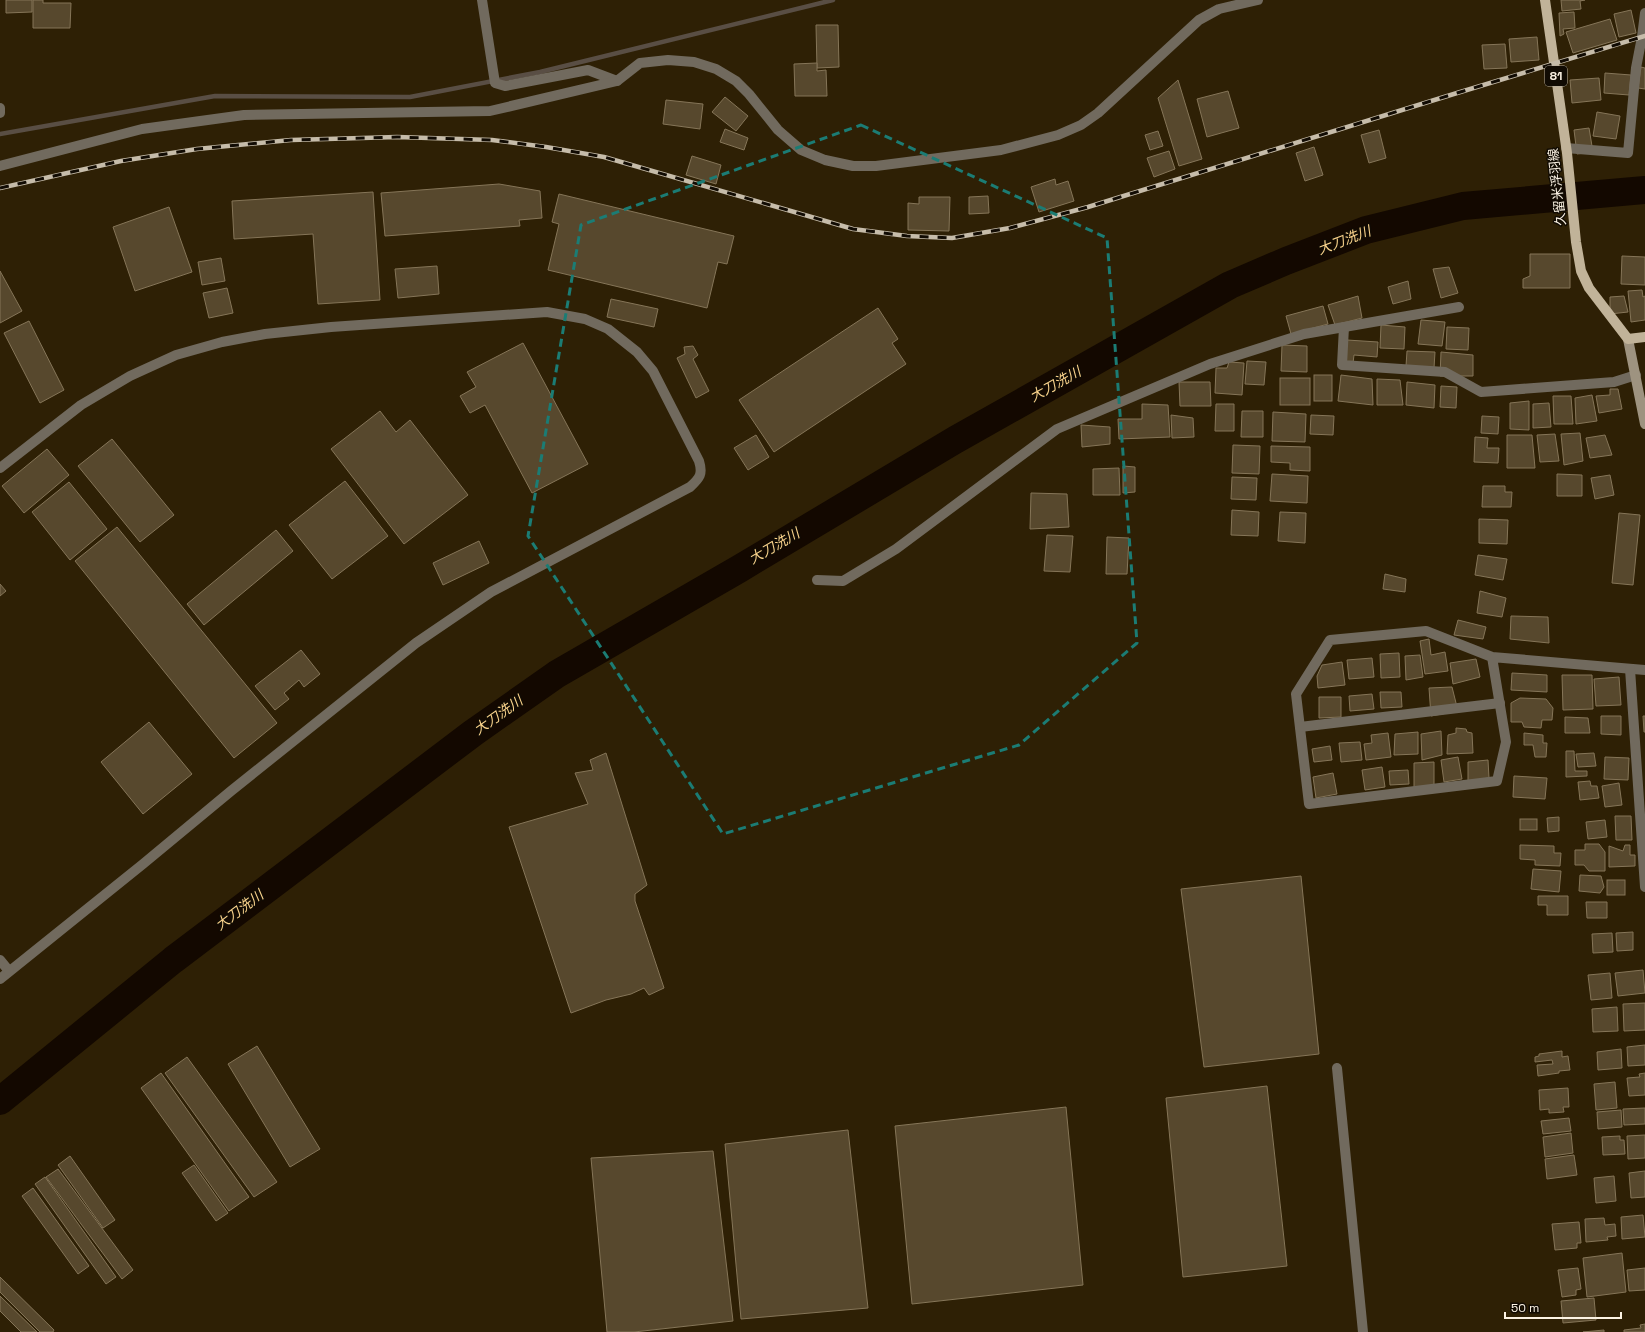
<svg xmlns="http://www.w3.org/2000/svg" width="1645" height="1332" font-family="'Space Grotesk','Noto Sans JP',sans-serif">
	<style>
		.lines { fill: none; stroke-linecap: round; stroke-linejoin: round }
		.stream { stroke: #594e44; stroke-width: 4.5 }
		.river { stroke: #130800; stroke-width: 28 }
		.building { fill: #57482d; stroke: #857558 }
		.minor { stroke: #716a5e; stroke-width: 10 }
		.tertiary { stroke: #716a5e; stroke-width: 10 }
		.secondary { stroke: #9e9380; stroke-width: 10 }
		.primary { stroke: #c1b399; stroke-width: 10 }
		.rail-casing { stroke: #c6bcaa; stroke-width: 4.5 }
		.rail { stroke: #110b03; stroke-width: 3; stroke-dasharray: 9; stroke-linecap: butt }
		.marked { fill: none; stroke: #1b7c74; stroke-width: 3; stroke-dasharray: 8 5; stroke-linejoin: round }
		.labels { text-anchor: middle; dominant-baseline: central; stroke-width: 3; stroke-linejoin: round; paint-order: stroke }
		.shield { fill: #110b03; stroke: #b6ada0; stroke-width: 1 }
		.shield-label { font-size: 12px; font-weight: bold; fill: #fcf3e4 }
		.street-label { font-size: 13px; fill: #fcf3e4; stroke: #110b03 }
		.water-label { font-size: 14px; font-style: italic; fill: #fad38c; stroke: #110b03 }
	</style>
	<rect width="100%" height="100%" fill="#2e2005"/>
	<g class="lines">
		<path class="stream" d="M0 134 215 96 410 97 540 72 833 0"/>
		<path class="river" d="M0 1101 173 960 473 733 557 674 739 569 955 440 1230 285 1286 261 1366 230 1463 206 1645 190"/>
	</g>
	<g class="building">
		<path d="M6 0H32V12L6 13Z"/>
		<path d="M33 0H43V3H71L70 28H33Z"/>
		<path d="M1561 0H1585L1580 1 1581 9 1562 11Z"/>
		<path d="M1631 10 1636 33 1619 37 1614 14Z"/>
		<path d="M1574 12 1575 28 1563 29 1564 34 1560 36 1559 13Z"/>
		<path d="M1610 19 1617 40 1573 53 1566 32Z"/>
		<path d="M816 25H838L839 67 817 68Z"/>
		<path d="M1537 37 1539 60 1511 62 1509 39Z"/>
		<path d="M1505 44 1507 68 1484 69 1482 45Z"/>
		<path d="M817 63V71L826 70 827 96H795L794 64Z"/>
		<path d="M1641 67 1645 68V89L1638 88Z"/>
		<path d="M1605 73 1631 75 1629 95 1604 93Z"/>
		<path d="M1599 78 1601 100 1572 103 1570 80Z"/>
		<path d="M1178 80 1202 159 1179 166 1158 98Z"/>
		<path d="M1228 91 1239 128 1207 137 1197 99Z"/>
		<path d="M725 97 748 116 736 131 712 112Z"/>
		<path d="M666 100 703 104 700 129 663 124Z"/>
		<path d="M1597 112 1620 116 1616 139 1593 136Z"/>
		<path d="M1589 128 1593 152 1577 154 1574 130Z"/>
		<path d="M725 129 748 138 744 150 720 142Z"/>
		<path d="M1379 130 1386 158 1369 163 1361 135Z"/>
		<path d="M1158 131 1163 146 1150 150 1145 135Z"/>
		<path d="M1314 147 1323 175 1305 181 1296 153Z"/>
		<path d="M1169 151 1175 169 1154 177 1147 158Z"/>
		<path d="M692 156 721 165 716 184 686 175Z"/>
		<path d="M1055 179 1056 185 1068 181 1074 201 1039 212 1031 187Z"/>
		<path d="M499 184 540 191 542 218 519 220 520 226 385 236 381 193Z"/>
		<path d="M373 192 380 300 318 304 313 234 234 239 232 201Z"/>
		<path d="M559 194 734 236 727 264 718 262 707 308 548 270 559 224 552 222Z"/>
		<path d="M988 196 989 213 969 214V197Z"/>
		<path d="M919 197H950L949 231 908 230V203L919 204Z"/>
		<path d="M169 207 192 272 135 291 113 227Z"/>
		<path d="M1530 254H1570V288H1523V279L1530 276Z"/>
		<path d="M1622 256 1645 257V285L1621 284Z"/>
		<path d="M221 258 225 281 202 285 198 262Z"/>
		<path d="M437 266 439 294 398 298 395 269Z"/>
		<path d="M1449 267 1458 293 1441 298 1433 269Z"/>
		<path d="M0 271 22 311 0 323Z"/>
		<path d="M1408 281 1411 299 1393 304 1388 287Z"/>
		<path d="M227 288 233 313 209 318 203 293Z"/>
		<path d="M1642 290 1643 297 1645 296V320L1631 322 1628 291Z"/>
		<path d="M1358 296 1362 318 1335 325 1328 305Z"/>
		<path d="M1624 296 1628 312 1610 314V297Z"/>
		<path d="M611 299 658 309 654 327 607 317Z"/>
		<path d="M1323 306 1328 324 1291 334 1286 316Z"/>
		<path d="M878 308 898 339 892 343 906 364 774 452 739 400Z"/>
		<path d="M1421 320 1445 322 1442 346 1418 344Z"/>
		<path d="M29 321 64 390 40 403 4 333Z"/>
		<path d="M1381 325 1405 327 1404 349 1380 348Z"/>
		<path d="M1447 327 1469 328 1468 350 1446 349Z"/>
		<path d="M1347 340 1378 342 1377 357 1354 355 1353 363H1345Z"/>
		<path d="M523 343 588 464 532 493 485 405 470 413 460 396 476 387 467 372Z"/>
		<path d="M1282 345 1307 346V372L1281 371Z"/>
		<path d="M693 346 698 355 693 359 709 391 696 398 677 358 685 354 684 347Z"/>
		<path d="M1407 351 1435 352 1434 368 1406 366Z"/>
		<path d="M1441 352 1473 355V376H1440Z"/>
		<path d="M1247 361 1266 362 1264 385 1245 384Z"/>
		<path d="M1229 362 1244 363 1242 395 1215 393 1216 368H1227Z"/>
		<rect x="1314" y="375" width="18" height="26"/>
		<path d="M1341 375 1372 379 1373 405 1338 401Z"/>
		<rect x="1280" y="378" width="30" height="27"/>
		<path d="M1377 379 1400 380 1403 405H1377Z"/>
		<path d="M1179 382H1210L1211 406H1180Z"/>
		<path d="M1407 382 1435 385 1434 408 1406 405Z"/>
		<path d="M1441 386 1457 387 1456 408 1440 407Z"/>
		<path d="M1610 389H1618L1622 409 1599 413 1596 396 1610 395Z"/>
		<path d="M1592 395 1597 421 1576 424 1575 398Z"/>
		<path d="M1553 396H1571L1573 424H1554Z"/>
		<path d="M1529 401V430L1510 429V403Z"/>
		<path d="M1549 403 1551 427 1533 428V404Z"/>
		<path d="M1142 404 1168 405 1170 437 1119 439 1118 419H1142Z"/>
		<path d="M1216 404H1234V431H1215Z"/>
		<path d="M380 411 396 432 410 420 468 495 404 544 331 449Z"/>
		<path d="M1242 411H1263V437H1241Z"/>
		<path d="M1273 412 1306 414 1305 442 1272 441Z"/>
		<path d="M1171 415 1193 418 1194 437 1172 438Z"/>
		<path d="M1311 415 1334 416 1333 435 1310 434Z"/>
		<path d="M1482 416 1499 417 1498 434 1481 433Z"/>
		<path d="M1081 425 1110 427V444L1082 447Z"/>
		<path d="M1580 433 1583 461 1564 465 1561 434Z"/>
		<path d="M1555 434 1559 461 1540 462 1537 435Z"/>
		<path d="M756 435 769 457 748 470 734 448Z"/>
		<path d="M1507 435H1532L1535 468H1507Z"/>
		<path d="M1605 435 1612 455 1590 458 1586 438Z"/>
		<path d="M1475 437 1488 438 1487 448H1499L1498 463 1474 462Z"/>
		<path d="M112 439 174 515 140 542 78 466Z"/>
		<path d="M1233 445 1260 446 1259 474 1232 473Z"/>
		<path d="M1271 446 1310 447V471L1290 470V463L1271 462Z"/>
		<path d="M47 449 69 475 24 513 2 486Z"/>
		<path d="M1123 466 1135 467V492L1123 493Z"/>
		<path d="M1119 468 1120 495H1093V469Z"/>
		<path d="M1272 474 1308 476 1307 503 1270 501Z"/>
		<path d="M1557 474 1582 475V496H1557Z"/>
		<path d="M1610 475 1614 495 1595 499 1591 478Z"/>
		<path d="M1232 477 1257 478 1256 500 1231 499Z"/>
		<path d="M345 481 388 536 332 579 289 525Z"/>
		<path d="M69 482 107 529 70 560 32 512Z"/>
		<path d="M1483 486H1505V492H1512L1511 507H1482Z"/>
		<path d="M1031 493 1067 494 1069 527 1030 529Z"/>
		<path d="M1232 510 1259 512 1258 536 1231 535Z"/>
		<path d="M1280 512 1306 513 1305 543 1278 541Z"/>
		<path d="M1619 513 1640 515 1633 585 1612 583Z"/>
		<path d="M1479 519 1508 520 1507 544 1479 543Z"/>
		<path d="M117 527 277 723 234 758 75 561Z"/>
		<path d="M276 530 293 551 204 625 187 604Z"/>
		<path d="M1047 535 1073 536 1070 572 1044 571Z"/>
		<path d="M1107 537 1129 538 1127 574H1106Z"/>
		<path d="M479 541 489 563 443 585 433 563Z"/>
		<path d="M1478 555 1507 559 1503 580 1475 575Z"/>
		<path d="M1385 574 1406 579 1405 592 1383 589Z"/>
		<path d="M0 584 6 591 0 596Z"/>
		<path d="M1480 591 1506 598 1502 617 1477 613Z"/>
		<path d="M1511 616 1548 617 1549 643 1510 639Z"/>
		<path d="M1458 620 1486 627 1483 639 1454 635Z"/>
		<path d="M1429 639 1431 655 1445 652 1448 671 1425 674 1420 641Z"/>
		<path d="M301 650 320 674 304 687 299 680 284 693 289 699 275 710 255 686Z"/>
		<path d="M1399 653 1400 677 1381 678 1380 654Z"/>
		<path d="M1420 655 1423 677 1406 680 1405 656Z"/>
		<path d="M1372 658 1374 677 1349 679 1347 660Z"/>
		<path d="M1476 659 1480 677 1453 684 1450 663Z"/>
		<path d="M1342 662 1345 685 1318 688 1317 676 1322 665Z"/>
		<path d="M1512 673 1547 675V692L1511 690Z"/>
		<path d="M1562 675H1592L1593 709 1563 710Z"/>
		<path d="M1619 677 1621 705 1596 706 1594 679Z"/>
		<path d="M1452 687 1458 711 1431 716 1429 688Z"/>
		<path d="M1380 692H1401L1402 707 1381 708Z"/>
		<path d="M1372 694 1374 709 1350 711 1349 696Z"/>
		<path d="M1319 697H1341V717L1319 718Z"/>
		<path d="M1520 698 1546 699 1553 708 1552 720H1542L1541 728 1524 727 1522 722H1511V703Z"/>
		<path d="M1601 716H1621V735L1601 734Z"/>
		<path d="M1643 716H1645V732H1644Z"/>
		<path d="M1565 717 1588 718 1590 733H1565Z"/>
		<path d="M149 722 192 774 143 814 101 762Z"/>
		<path d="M1456 728 1466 729 1467 732 1472 733 1473 753 1447 754 1448 735 1456 733Z"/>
		<path d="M1441 731 1442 755 1422 760 1421 734Z"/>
		<path d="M1418 732V754L1394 755 1395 734Z"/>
		<path d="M1388 733 1391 757 1366 760 1364 744 1372 743 1371 735Z"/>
		<path d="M1524 733 1543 735V743H1547L1546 757H1535L1533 745H1524Z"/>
		<path d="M1360 742 1362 760 1341 762 1339 743Z"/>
		<path d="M1330 746 1332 760 1314 762 1312 749Z"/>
		<path d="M1566 751H1574L1575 771H1587V776L1566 777Z"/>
		<path d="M606 753 647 885 635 894V901L664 988 649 995 644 988 631 994 606 1000 571 1013 509 827 588 804 575 773 593 770 590 760Z"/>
		<path d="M1594 753 1596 766 1578 767 1576 754Z"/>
		<path d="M1458 757 1462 779 1444 782 1441 760Z"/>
		<path d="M1605 757 1629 758 1628 780 1604 779Z"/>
		<path d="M1488 760 1489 778 1468 781V762Z"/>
		<path d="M1434 762V786L1414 788V763Z"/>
		<path d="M1382 767 1385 787 1365 790 1362 770Z"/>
		<path d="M1408 770 1409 784 1390 785 1389 771Z"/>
		<path d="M1333 773 1337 794 1316 798 1313 777Z"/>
		<path d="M1514 776 1547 778 1545 799 1513 797Z"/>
		<path d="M1590 781 1591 786H1597L1599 798 1580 800 1578 782Z"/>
		<path d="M1619 783 1622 805 1605 807 1602 786Z"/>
		<path d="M1615 816H1631L1632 840H1616Z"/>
		<path d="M1559 817V831L1548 832 1547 818Z"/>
		<rect x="1520" y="819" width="17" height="11"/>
		<path d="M1605 820 1607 837 1588 839 1586 822Z"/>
		<path d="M1585 844H1599L1605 852V871H1589L1584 865H1575V850H1585Z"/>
		<path d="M1520 845 1554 846V853H1561L1560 866 1535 865V860L1520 859Z"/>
		<path d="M1625 845H1630V855H1635V866L1609 867V846L1623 851Z"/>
		<path d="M1533 869 1561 871 1559 892 1531 889Z"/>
		<path d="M1580 875 1601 876 1604 887 1600 893 1579 891Z"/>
		<path d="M1301 876 1319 1054 1204 1067 1181 889Z"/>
		<rect x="1607" y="880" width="18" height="15"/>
		<path d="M1538 896H1568V915H1547V905H1538Z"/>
		<path d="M1586 902H1607V918H1587Z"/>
		<path d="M1633 932V950L1617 951 1616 933Z"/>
		<path d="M1612 933 1613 952 1593 953 1592 934Z"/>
		<path d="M1643 970 1645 993 1618 996 1615 973Z"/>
		<path d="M1610 973 1612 998 1591 1000 1588 975Z"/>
		<path d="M1645 1003V1030L1624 1031 1623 1004Z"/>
		<path d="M1617 1007 1618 1031 1593 1032 1592 1009Z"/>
		<path d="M1645 1045V1065L1628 1066 1627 1047Z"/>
		<path d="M257 1046 320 1149 290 1167 228 1064Z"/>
		<path d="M1621 1049 1622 1068 1598 1070 1597 1052Z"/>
		<path d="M1562 1051V1057L1568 1056 1570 1070 1559 1071V1073L1538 1076 1537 1065 1553 1064 1552 1060 1535 1062V1057L1539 1056V1054Z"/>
		<path d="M187 1057 277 1182 254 1197 165 1073Z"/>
		<path d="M161 1073 249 1197 229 1211 141 1088Z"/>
		<path d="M1645 1073V1095L1629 1096 1627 1078 1640 1077 1639 1074Z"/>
		<path d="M1615 1082 1617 1108 1596 1110 1594 1084Z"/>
		<path d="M1267 1086 1287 1266 1183 1277 1166 1098Z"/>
		<path d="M1568 1088 1569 1107H1563L1564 1112 1549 1113V1109L1540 1110 1539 1090Z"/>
		<path d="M1066 1107 1083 1285 912 1304 895 1126Z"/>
		<path d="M1645 1108V1124L1624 1125 1623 1109Z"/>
		<path d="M1621 1110 1622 1127 1598 1129 1597 1112Z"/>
		<path d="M1569 1118 1571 1131 1543 1134 1541 1121Z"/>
		<path d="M848 1130 868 1308 741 1319 725 1144Z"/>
		<path d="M1571 1133 1573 1153 1545 1157 1543 1137Z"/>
		<path d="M1645 1135V1158L1628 1159 1627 1136Z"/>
		<path d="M1620 1136V1140H1624L1625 1154 1603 1155 1602 1137Z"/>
		<path d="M713 1151 733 1321 634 1332H607L591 1158Z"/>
		<path d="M1574 1155 1577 1175 1547 1179 1545 1159Z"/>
		<path d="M70 1156 115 1220 103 1228 58 1165Z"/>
		<path d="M194 1165 228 1213 216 1221 182 1173Z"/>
		<path d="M58 1169 133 1270 122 1279 46 1177Z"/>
		<path d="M1645 1171V1197L1631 1198 1629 1173Z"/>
		<path d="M1614 1176 1616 1201 1596 1203 1594 1178Z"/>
		<path d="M45 1177 116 1277 106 1284 35 1184Z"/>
		<path d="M33 1188 89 1266 78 1274 22 1196Z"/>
		<path d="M1643 1215 1645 1237 1622 1239 1621 1217Z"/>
		<path d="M1604 1218 1605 1225 1615 1224 1616 1236 1607 1237 1608 1240 1586 1242 1585 1219Z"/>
		<path d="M1579 1222 1581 1243H1577V1248L1555 1250 1552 1224Z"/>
		<path d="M1622 1253 1626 1292 1587 1297 1583 1258Z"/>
		<path d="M1578 1268 1581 1289 1576 1290V1295L1562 1297 1558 1270Z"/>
		<path d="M1645 1268V1290L1629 1291 1627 1270Z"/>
		<path d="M0 1277 54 1330 53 1332H40L0 1292Z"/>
		<path d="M0 1296 37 1332H21L0 1311Z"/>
		<path d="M1594 1298 1596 1320 1563 1323 1561 1301Z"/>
		<path d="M1645 1324V1332H1624V1330L1641 1328 1640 1325Z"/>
		<path d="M1604 1330V1332H1583Z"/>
	</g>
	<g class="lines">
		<g class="minor">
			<path d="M482 0 495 83 505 86 588 70 617 81"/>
			<path d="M0 108V113"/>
			<path d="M1566 148 1628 153 1636 68 1642 37 1645 13"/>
			<path d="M0 166 142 129 244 115 490 111 617 81 640 63 668 60 694 62 716 69 736 81 749 94 778 130 801 150 825 160 853 166H876L1001 150 1058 135 1081 125 1098 113 1199 20 1219 9 1258 0"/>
			<path d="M1344 327 1342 365 1445 372 1481 392 1614 382 1636 375"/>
			<path d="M817 580 843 581 896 549 1057 429 1210 364 1304 334 1459 307"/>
			<path d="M1492 657 1506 742 1497 781 1309 804 1296 694 1330 640 1426 631 1492 657 1645 670"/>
			<path d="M1630 669 1645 887"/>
			<path d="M1300 727 1500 703"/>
			<path d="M1337 1068 1363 1332"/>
		</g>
		<g class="tertiary">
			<path d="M0 468 81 405 130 376 176 355 222 342 265 334 331 327 547 312 585 319 608 329 637 352 653 371 699 461C703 474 700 478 690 487L491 592 416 643 231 791 143 864 0 979"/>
			<path d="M0 960 9 971"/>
		</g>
		<path class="secondary" d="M1628 339 1645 424"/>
		<path class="primary" d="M1545 0 1567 153 1576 242 1581 271 1589 288 1628 339 1645 337"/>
		<g class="rail-casing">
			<path id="rail" d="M0 188 121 161 197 149 291 140 397 137 492 140 546 147 604 157 853 229 907 236 952 238 1010 228 1088 207 1457 93 1645 36"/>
		</g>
		<use href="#rail" class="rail"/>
	</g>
	<path class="marked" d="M861 125 1107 238 1137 643 1019 745 723 834 528 536 581 225Z"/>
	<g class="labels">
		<rect class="shield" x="1545" y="66" width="22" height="20" rx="3"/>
		<g class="shield-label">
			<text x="1556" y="76">81</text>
		</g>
		<g class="street-label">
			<text transform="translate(1557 187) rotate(-96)">久留米浮羽線</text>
		</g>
		<g class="water-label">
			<text transform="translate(1344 240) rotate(-21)">大刀洗川</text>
			<text transform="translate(1055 384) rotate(-29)">大刀洗川</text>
			<text transform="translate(774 546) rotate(-30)">大刀洗川</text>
			<text transform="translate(498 715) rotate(-35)">大刀洗川</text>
			<text transform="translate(239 910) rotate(-37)">大刀洗川</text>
		</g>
	</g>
	<path d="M1505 1312v6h116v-6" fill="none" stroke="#fcf3e4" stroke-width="2"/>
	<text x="1511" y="1312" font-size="12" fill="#fcf3e4" stroke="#110b03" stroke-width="3" paint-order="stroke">50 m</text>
</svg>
